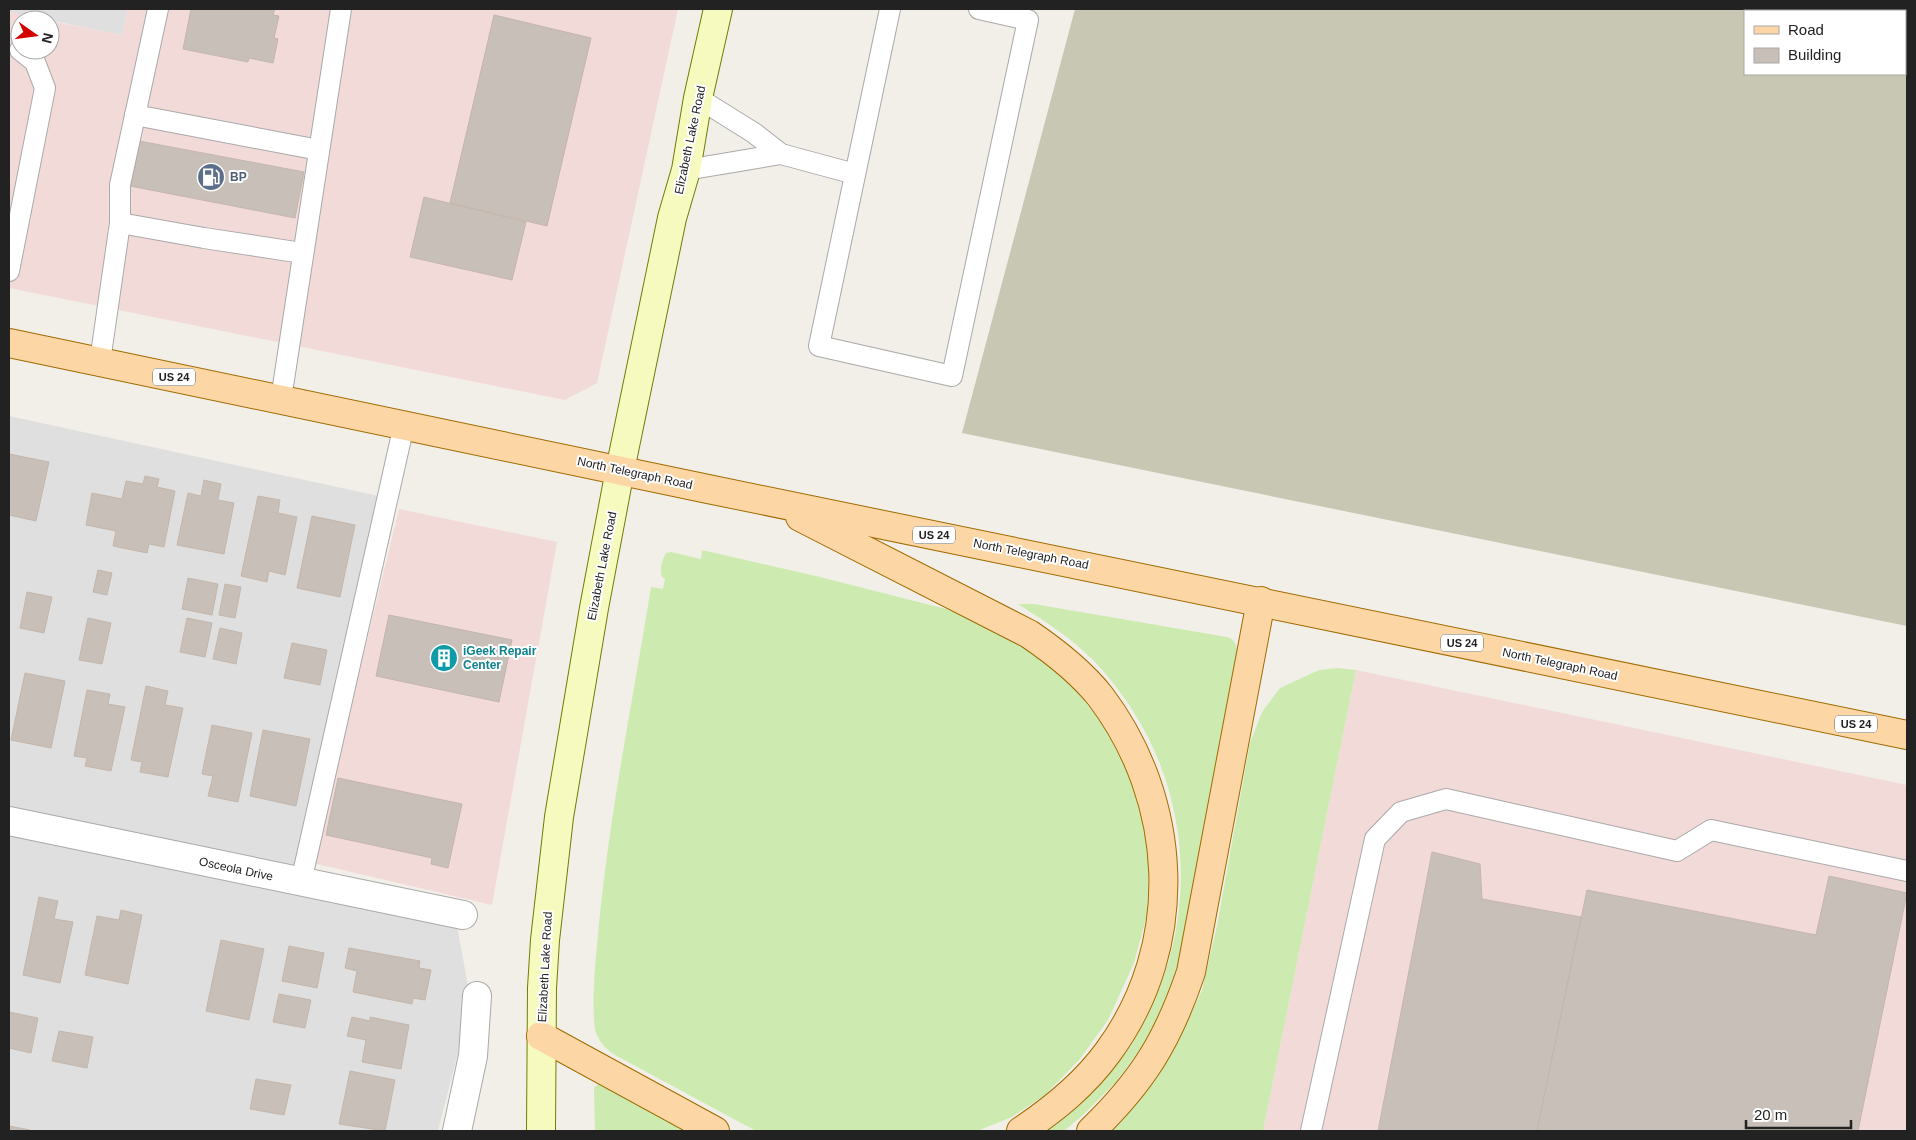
<svg xmlns="http://www.w3.org/2000/svg" width="1916" height="1140" font-family="Helvetica,sans-serif">
	<style>
		.residential { fill: #e0dfdf }
		.commercial { fill: #f2dad9 }
		.construction { fill: #c7c7b4; fill-rule: evenodd }
		.grass { fill: #cdebb0 }
		.building { fill: #c7bfb8; stroke: #c4b6ab }
		.lines { fill: none; stroke-linecap: round; stroke-linejoin: round }
		.lane-casing { stroke: #a9a9a9; stroke-width: 22 }
		.street-casing { stroke: #a9a9a9; stroke-width: 30 }
		.secondary-casing { stroke: #707d05; stroke-width: 30 }
		.primary-casing { stroke: #a06b00; stroke-width: 30 }
		.lane { stroke: #fff; stroke-width: 20 }
		.street { stroke: #fff; stroke-width: 28 }
		.secondary { stroke: #f7fabf; stroke-width: 28 }
		.primary { stroke: #fcd6a4; stroke-width: 28 }
		.labels { text-anchor: middle; dominant-baseline: central; stroke-width: 4; stroke-linejoin: round; paint-order: stroke }
		.shield { fill: #fff; stroke: #646464; stroke-width: 1 }
		.shield-label { font-size: 11px; font-weight: bold; fill: #222 }
		.street-label { font-size: 12px; fill: #222; stroke: #fff }
		.service-label { font-size: 12px; font-weight: bold; fill: #4e5e75; stroke: #fff; text-anchor: start }
		.culture-label { font-size: 12px; font-weight: bold; fill: #0d838f; stroke: #fff; text-anchor: start }
	</style>
	<rect width="100%" height="100%" fill="#f2efe9"/>
	<g class="residential">
		<path d="M9 9H128L122 35 9 12Z"/>
		<path d="M9 416 388 498 301 882 455 915 471 1002 438 1131H9Z"/>
	</g>
	<g class="commercial">
		<path d="M128 9H678L597 383 565 400 9 288V12L47 20H20V50H50V21L122 35Z"/>
		<path d="M399 509 557 542 492 905 313 863Z"/>
		<path d="M1356 670 1907 785V1131H1263Z"/>
	</g>
	<path class="construction" d="M1075 9H1907V626L962 433ZM1745 11H1905V74H1745Z"/>
	<g class="grass">
		<path d="M702 550 816 576 954 611 1036 650 1064 676 1104 726 1128 768 1142 813 1149 858 1147 915 1134 963 1108 1020 1080 1059 1045 1095 1012 1117 977 1131H756L615 1055C606 1049 600 1043 596 1033 591 1016 595 965 597 946 607 825 632 706 651 587L663 589 665 579 662 577C659 570 662 560 666 553L671 552 701 559Z"/>
		<path d="M1018 604H1034L1227 637C1233 639 1236 642 1237 650L1177 972 1164 1005 1144 1044 1116 1082 1083 1115 1064 1131H1043C1074 1103 1112 1077 1134 1041 1208 917 1194 766 1094 661 1073 639 1043 620 1018 604Z"/>
		<path d="M1338 668 1356 670 1263 1131H1110L1148 1089 1178 1042 1202 990 1217 926 1250 743 1262 712 1280 688 1319 670Z"/>
		<path d="M599 1083 601 1084 689 1131H595L594 1088Z"/>
	</g>
	<g class="building">
		<path d="M191 9H275L273 15 279 16 274 38 278 39 273 63 249 58 248 62 183 49Z"/>
		<path d="M494 15 591 38 547 226 450 203Z"/>
		<path d="M139 141 304 172 295 218 130 186Z"/>
		<path d="M424 197 526 222 512 280 410 257Z"/>
		<path d="M9 454 49 462 36 521 9 515Z"/>
		<path d="M145 476 159 479 157 487 175 491 164 547 149 544 147 553 113 546 116 531 86 525 92 493 122 499 126 481 143 484Z"/>
		<path d="M204 480 221 484 218 500 234 503 224 554 177 545 188 493 201 496Z"/>
		<path d="M258 496 280 500 278 513 297 517 285 575 269 571 267 582 241 576Z"/>
		<path d="M312 516 355 525 340 597 297 588Z"/>
		<path d="M98 570 112 573 107 595 93 592Z"/>
		<path d="M188 578 218 584 212 615 182 609Z"/>
		<path d="M225 584 241 587 235 618 219 615Z"/>
		<path d="M27 592 52 597 44 633 20 628Z"/>
		<path d="M389 615 512 640 499 702 376 676Z"/>
		<path d="M88 618 111 623 102 664 79 660Z"/>
		<path d="M187 618 212 623 205 657 180 652Z"/>
		<path d="M220 628 242 633 236 664 213 659Z"/>
		<path d="M292 643 327 650 320 685 284 678Z"/>
		<path d="M25 673 65 681 51 748 11 740Z"/>
		<path d="M146 686 168 691 165 705 183 708 168 777 140 772 142 762 131 760Z"/>
		<path d="M87 690 110 694 108 704 125 707 111 771 85 766 87 758 74 756Z"/>
		<path d="M212 725 252 733 238 802 208 796 213 776 202 774Z"/>
		<path d="M263 730 310 739 296 806 250 796Z"/>
		<path d="M338 778 462 804 448 868 431 864 432 858 326 835Z"/>
		<path d="M1432 852 1480 864 1482 899 1581 917 1537 1131H1378Z"/>
		<path d="M1829 876 1907 893 1858 1131H1537L1587 890 1816 935Z"/>
		<path d="M39 897 58 901 54 919 73 922 60 983 23 975Z"/>
		<path d="M121 910 142 915 128 984 85 975 97 916 119 920Z"/>
		<path d="M221 940 264 949 249 1020 206 1011Z"/>
		<path d="M289 946 324 953 317 988 282 981Z"/>
		<path d="M349 948 420 961 419 968 431 970 425 1000 413 998 412 1004 353 992 357 971 345 968Z"/>
		<path d="M279 994 311 1000 305 1028 273 1022Z"/>
		<path d="M9 1012 38 1018 31 1053 9 1048Z"/>
		<path d="M352 1017 370 1021V1017L409 1025 401 1069 362 1062 366 1040 347 1036Z"/>
		<path d="M59 1031 93 1037 87 1068 52 1061Z"/>
		<path d="M350 1071 395 1080 385 1131 339 1124Z"/>
		<path d="M256 1079 291 1085 284 1115 250 1109Z"/>
		<path d="M9 1126 30 1130V1131H9Z"/>
	</g>
	<g class="lines">
		<g class="lane-casing">
			<g id="lane">
				<path d="M890 9 819 346 952 376 1028 20 979 9"/>
				<path d="M698 98 754 133 781 154 855 174"/>
				<path d="M135 115 319 150"/>
				<path d="M686 170 781 154"/>
				<path d="M120 223 204 238 302 253"/>
				<path d="M9 271 45 88 35 62 20 50"/>
				<path d="M100 361 120 223V185L158 9"/>
				<path d="M281 399 341 9"/>
				<path d="M301 882 404 425"/>
				<path d="M1311 1131 1375 839 1401 812 1446 799 1677 851 1711 830 1907 871"/>
			</g>
		</g>
		<g class="street-casing">
			<g id="street">
				<path d="M9 821 463 915"/>
				<path d="M457 1131 473 1056 477 996"/>
			</g>
		</g>
		<g class="secondary-casing">
			<path id="secondary" d="M541 1131 542 988 545 940 559 817 594 608 620 470 672 218 686 170 698 98 718 9"/>
		</g>
		<g class="primary-casing">
			<g id="primary">
				<path d="M9 343 708 489 1907 735"/>
				<path d="M800 517 1029 634C1054 651 1080 671 1100 696 1179 800 1187 945 1108 1052 1084 1085 1054 1109 1021 1131"/>
				<path d="M541 1036 715 1131"/>
				<path d="M1091 1131C1143 1081 1168 1040 1191 972L1261 601"/>
			</g>
		</g>
		<use href="#lane" class="lane"/>
		<use href="#street" class="street"/>
		<use href="#secondary" class="secondary"/>
		<use href="#primary" class="primary"/>
	</g>
	<defs>
		<g id="fuel-disc" transform="scale(1.4375)"><circle r="9.5" fill="#5c6f8a" stroke="#fff"/><path d="M-5.5-6h7V0h2V4h1.3V-2.5L3-4.5l.8-.8L6-3V5H2.5V1h-1V6h-7ZM-4.2-4.7v3.2H.2V-4.7Z" fill="#fff"/></g>
		<g id="building-disc" transform="scale(1.4375)"><circle r="9.5" fill="#0f9aa8" stroke="#fff"/><path d="M-4-6H4V6H1V3H-1V6H-4ZM-2.5-4.3h1.7v1.8h-1.7ZM.8-4.3h1.7v1.8H.8ZM-2.5-1h1.7V.8h-1.7ZM.8-1h1.7V.8H.8Z" fill="#fff"/></g>
	</defs>
	<g fill-rule="evenodd">
		<use href="#fuel-disc" x="211" y="177"/>
		<use href="#building-disc" x="444" y="658"/>
	</g>
	<g class="labels">
		<g class="shield">
			<rect x="153" y="368.5" width="42" height="17" rx="4"/>
			<rect x="913" y="526.5" width="42" height="17" rx="4"/>
			<rect x="1441" y="634.5" width="42" height="17" rx="4"/>
			<rect x="1835" y="715.5" width="42" height="17" rx="4"/>
		</g>
		<g class="shield-label">
			<text x="174" y="377">US 24</text>
			<text x="934" y="535">US 24</text>
			<text x="1462" y="643">US 24</text>
			<text x="1856" y="724">US 24</text>
		</g>
		<g class="street-label">
			<text transform="translate(690 140) rotate(-78)">Elizabeth Lake Road</text>
			<text transform="translate(635 473) rotate(12)">North Telegraph Road</text>
			<text transform="translate(1031 554) rotate(11)">North Telegraph Road</text>
			<text transform="translate(602 566) rotate(-79)">Elizabeth Lake Road</text>
			<text transform="translate(1560 664) rotate(12)">North Telegraph Road</text>
			<text transform="translate(236 869) rotate(12)">Osceola Drive</text>
			<text transform="translate(545 967) rotate(-87)">Elizabeth Lake Road</text>
		</g>
		<g class="service-label">
			<text x="230" y="177">BP</text>
		</g>
		<g class="culture-label">
			<text x="463" y="651">iGeek Repair<tspan x="463" dy="14">Center</tspan></text>
		</g>
	</g>
	<rect width="1916" height="1140" fill="none" stroke="#222222" stroke-width="20"/>
	<rect x="1744" y="10" width="162" height="65" fill="#ffffff" stroke="#a7a7a7"/>
	<rect x="1754" y="26" width="25" height="8" fill="#fcd6a4" stroke="#a7a7a7"/>
	<text x="1788" y="35" font-size="15" fill="#222222">Road</text>
	<rect x="1754" y="48" width="25" height="15" fill="#c7bfb8" stroke="#a7a7a7"/>
	<text x="1788" y="60" font-size="15" fill="#222222">Building</text>
	<g transform="translate(35 35) rotate(104)"><circle r="24" fill="#ffffff" stroke="#a7a7a7"/>
	<path d="M0-4L9 19L0 12L-9 19Z" fill="#d40000"/>
	<text y="-8" font-size="14" font-weight="bold" text-anchor="middle" fill="#222222">N</text>
	</g>
	<path d="M1746 1120v8h105v-8" fill="none" stroke="#222222" stroke-width="2.5"/>
	<text x="1754" y="1120" font-size="15" fill="#222222" stroke="#ffffff" stroke-width="4" paint-order="stroke">20 m</text>
</svg>
